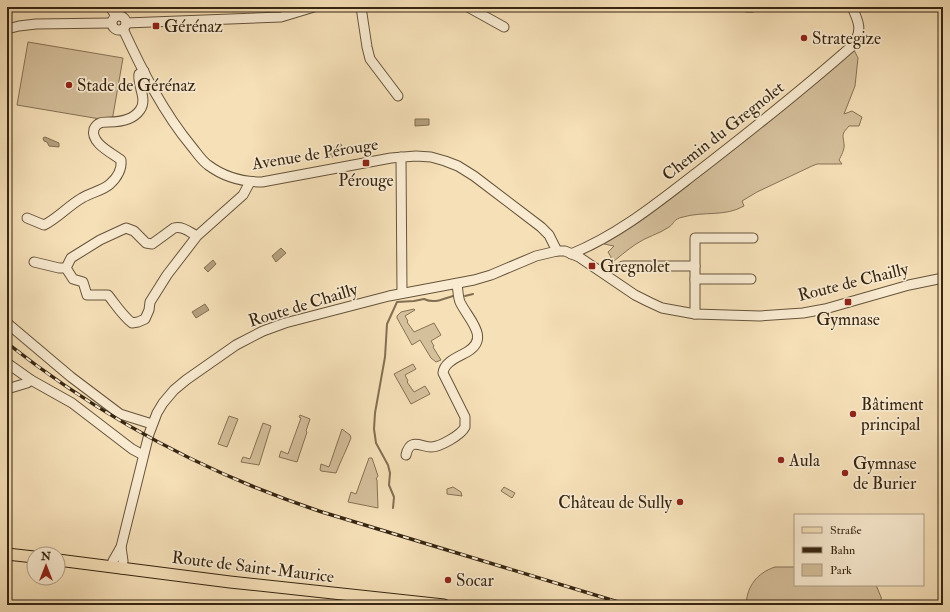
<svg xmlns="http://www.w3.org/2000/svg" width="950" height="612" font-family="'IM FELL Double Pica',serif">
	<style>
		.green { fill: #d5c09c; stroke: #867256 }
		.water { fill: #b5a07f; stroke: #826f53 }
		.lines { fill: none; stroke-linecap: round; stroke-linejoin: round }
		.stream { stroke: #826f53; stroke-width: 2 }
		.minor-casing { stroke: #66543b; stroke-width: 11 }
		.major-casing { stroke: #362511; stroke-width: 13 }
		.minor { stroke: #f9ebd1; stroke-width: 9 }
		.major { stroke: #f6e0b8; stroke-width: 11 }
		.rail-casing { stroke: #362511; stroke-width: 3.5 }
		.rail { stroke: #f9ebd1; stroke-width: 2; stroke-dasharray: 6; stroke-linecap: butt }
		.poi-dot { fill: #8f2418; stroke: #f9ebd1; stroke-width: 1.5 }
		.labels { text-anchor: middle; dominant-baseline: central; stroke-width: 3.5; stroke-linejoin: round; paint-order: stroke }
		.poi-label { font-size: 17px; fill: #362511; stroke: #f9ebd1; text-anchor: start }
		.street-label { font-size: 17px; fill: #362511; stroke: #f9ebd1 }
	</style>
	<rect width="100%" height="100%" fill="#f6e0b8"/>
	<filter id="stains"><feTurbulence type="fractalNoise" baseFrequency=".005" numOctaves="4"/><feColorMatrix values="0 0 0 0 .2 0 0 0 0 .09 0 0 0 0 .02 0 0 0 .5 -.17"/></filter>
	<radialGradient id="worn" r=".72"><stop offset=".6" stop-color="#630" stop-opacity="0"/><stop offset="1" stop-color="#630" stop-opacity=".3"/></radialGradient>
	<g class="green">
		<path d="M28 42 123 58 112 121 17 105Z"/>
		<path d="M852 46 858 58 855 86 844 114 852 111 862 117 859 126H849C841 135 843 134 844 144 845 149 841 156 839 160L842 164H817L812 166 757 192 742 201 744 206C725 217 704 211 683 217 673 219 675 223 669 227 659 234 646 237 636 244 627 250 618 258 609 265L611 257 608 252 614 246 604 244V239Z"/>
		<path d="M414 309 415 310 405 316 408 321 407 322 414 332 434 323 441 335 431 341 434 346 433 347 441 360 436 362 431 358 420 340 412 345 397 318V316L401 312Z"/>
		<path d="M413 364 416 369 405 375 408 381 407 382 414 392 425 386 430 394 411 404 394 374Z"/>
		<path d="M300 415 310 419 306 431 307 432 297 462 279 457 281 451 288 454 301 418 299 417Z"/>
		<path d="M229 416 238 419 227 447 218 444Z"/>
		<path d="M263 423 271 426 259 465 241 462 243 457 250 459Z"/>
		<path d="M342 429 350 435 351 438C346 451 341 460 336 473L321 471 320 470 321 464 329 467Z"/>
		<path d="M369 458H372L378 476 376 479 377 480 378 508 348 502 351 492 356 494Z"/>
		<path d="M453 487 461 492 462 496 447 494V489Z"/>
		<path d="M504 487 515 493 512 498 501 491Z"/>
		<path d="M775 567H795V585H876L881 597 882 605H746C747 586 757 573 775 567Z"/>
	</g>
	<g class="water">
		<path d="M415 119H429V125L415 126Z"/>
		<path d="M45 137 59 143V147L49 146 47 142 44 141 43 138Z"/>
		<path d="M341 144 344 152 330 158 326 151Z"/>
		<path d="M281 248 286 253 276 262 272 256Z"/>
		<path d="M213 260 216 264 208 272 204 268Z"/>
		<path d="M205 304 209 310 196 318 192 312Z"/>
	</g>
	<g class="lines">
		<g class="stream">
			<path d="M465 296 473 294"/>
			<path d="M393 508 394 497 389 485 390 473 388 465 376 443 374 429 375 413 385 357 387 324 397 302 414 301 424 299C435 304 442 299 453 296"/>
		</g>
		<g class="minor-casing">
			<g id="minor">
				<path d="M110 7 116 16"/>
				<path d="M361 7 367 47 370 59 398 96"/>
				<path d="M468 7 504 27"/>
				<path d="M747 7H752"/>
				<circle cx="119" cy="23" r="7"/>
				<path d="M126 23 281 17 314 7"/>
				<path d="M7 29 19 26 36 24 111 23"/>
				<path d="M123 29C142 70 163 112 192 147 197 153 202 161 208 165 224 177 242 182 262 182L391 158 416 156 431 157 445 161 458 166 474 176 541 227 549 235 557 251"/>
				<path d="M401 157 402 293"/>
				<path d="M27 218 44 225C58 218 68 206 82 198 90 193 104 190 110 184 117 178 122 169 121 160 112 153 90 143 94 129 95 127 97 124 100 123 102 122 107 122 109 122 120 122 133 120 140 110 148 99 137 86 139 74L144 71"/>
				<path d="M197 236C189 232 183 226 174 228L152 244 146 243 134 231 126 228 100 240 71 258 66 268 73 279 83 282 87 295H108C116 305 122 315 132 323L138 322 145 319 149 310 150 302 167 275 197 236 243 195 250 182"/>
				<path d="M571 254C618 235 657 203 696 173 749 132 802 90 852 46 863 31 859 22 852 7"/>
				<path d="M34 262 59 268H66"/>
				<path d="M623 266H695"/>
				<path d="M695 279H751"/>
				<path d="M695 314V238H753"/>
				<path d="M7 323 71 377 120 414 152 424"/>
				<path d="M7 363 31 380 72 403 132 449 143 455"/>
				<path d="M7 389 27 383 31 380"/>
				<path d="M406 455C410 437 421 447 431 447 440 447 461 435 465 427V417L443 373C444 362 458 357 467 352 491 338 468 319 460 302 458 297 458 290 457 284"/>
				<path d="M121 547 123 561 122 569"/>
				<path d="M111 567 113 561 121 547 149 434 157 413 163 403 174 390 186 380 236 345 263 331 285 323 389 296 474 280 491 275 536 256 557 251H565L579 257 635 295 649 302 662 308 695 314 760 316 803 313 825 309 909 285 943 278"/>
			</g>
		</g>
		<g class="major-casing">
			<g id="major">
				<path d="M7 554 34 557"/>
				<path d="M58 560 230 582 444 605"/>
			</g>
		</g>
		<use href="#minor" class="minor"/>
		<use href="#major" class="major"/>
		<g class="rail-casing">
			<path id="rail" d="M7 343C102 418 207 474 322 512L628 605"/>
		</g>
		<use href="#rail" class="rail"/>
	</g>
	<g class="poi-dot">
		<rect x="152" y="22" width="8" height="8" rx="2"/>
		<circle cx="804" cy="38" r="4"/>
		<circle cx="69" cy="85" r="4"/>
		<rect x="362" y="159" width="8" height="8" rx="2"/>
		<rect x="588" y="262" width="8" height="8" rx="2"/>
		<rect x="844" y="298" width="8" height="8" rx="2"/>
		<circle cx="853" cy="414" r="4"/>
		<circle cx="781" cy="460" r="4"/>
		<circle cx="845" cy="473" r="4"/>
		<circle cx="680" cy="502" r="4"/>
		<circle cx="448" cy="580" r="4"/>
	</g>
	<g class="labels">
		<g class="poi-label">
			<text x="164" y="26">Gérénaz</text>
			<text x="812" y="38">Strategize</text>
			<text x="77" y="85">Stade de Gérénaz</text>
			<text x="366" y="180" text-anchor="middle">Pérouge</text>
			<text x="600" y="266">Gregnolet</text>
			<text x="848" y="319" text-anchor="middle">Gymnase</text>
			<text x="861" y="404">Bâtiment<tspan x="861" dy="20">principal</tspan></text>
			<text x="789" y="460">Aula</text>
			<text x="853" y="463">Gymnase<tspan x="853" dy="20">de Burier</tspan></text>
			<text x="672" y="502" text-anchor="end">Château de Sully</text>
			<text x="456" y="580">Socar</text>
		</g>
		<g class="street-label">
			<text transform="translate(723 131) rotate(-38)">Chemin du Gregnolet</text>
			<text transform="translate(315 154) rotate(-9)">Avenue de Pérouge</text>
			<text transform="translate(853 282) rotate(-14)">Route de Chailly</text>
			<text transform="translate(303 305) rotate(-17)">Route de Chailly</text>
			<text transform="translate(253 567) rotate(7)">Route de Saint-Maurice</text>
		</g>
	</g>
	<rect width="950" height="612" fill="none" stroke="#f6e0b8" stroke-width="24"/>
	<rect x="8" y="8" width="934" height="596" fill="none" stroke="#362511" stroke-width="2"/>
	<rect x="12" y="12" width="926" height="588" fill="none" stroke="#362511"/>
	<rect x="794" y="514" width="130" height="72" fill="#f9ebd1" stroke="#ab9c84"/>
	<rect x="802" y="527" width="20" height="6" fill="#f6e0b8" stroke="#ab9c84"/>
	<text x="830" y="534" font-size="12" fill="#362511">Straße</text>
	<rect x="802" y="547" width="20" height="6" fill="#362511" stroke="#ab9c84"/>
	<text x="830" y="554" font-size="12" fill="#362511">Bahn</text>
	<rect x="802" y="564" width="20" height="12" fill="#d5c09c" stroke="#ab9c84"/>
	<text x="830" y="574" font-size="12" fill="#362511">Park</text>
	<g transform="translate(46 566)"><circle r="19" fill="#f9ebd1" stroke="#ab9c84"/>
	<path d="M0-3L7 15L0 10L-7 15Z" fill="#8f2418"/>
	<text y="-6" font-size="11" font-weight="bold" text-anchor="middle" fill="#362511">N</text>
	</g>
	<rect width="100%" height="100%" filter="url(#stains)"/>
	<rect width="100%" height="100%" fill="url(#worn)"/>
</svg>
